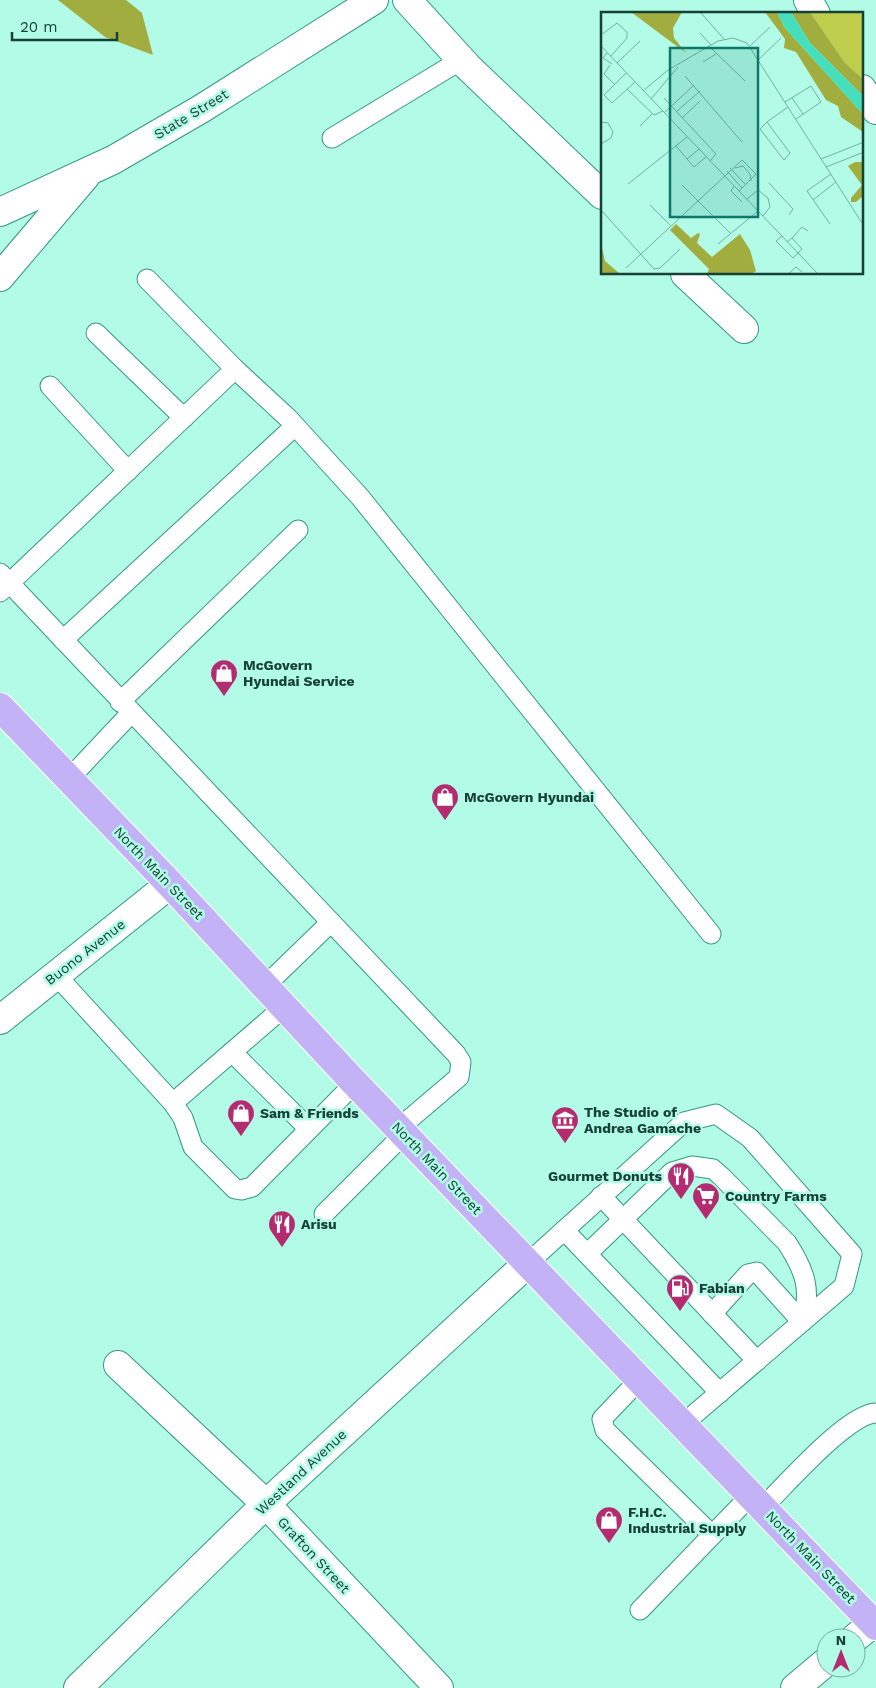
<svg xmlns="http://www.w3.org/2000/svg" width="876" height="1688" font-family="'Work Sans',sans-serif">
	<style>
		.forest { fill: #a1ae3f }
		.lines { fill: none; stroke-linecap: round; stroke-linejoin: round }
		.service-casing { stroke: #349782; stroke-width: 21 }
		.minor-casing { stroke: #349782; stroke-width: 30 }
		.trunk-casing { stroke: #fff; stroke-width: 30 }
		.service { stroke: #fff; stroke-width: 19 }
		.minor { stroke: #fff; stroke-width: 28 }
		.trunk { stroke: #c4b2f6; stroke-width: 28 }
		.labels { text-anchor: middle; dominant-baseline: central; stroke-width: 5; stroke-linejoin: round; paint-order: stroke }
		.street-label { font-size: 14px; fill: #174036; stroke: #b1fbe7 }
		.poi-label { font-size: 14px; font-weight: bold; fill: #174036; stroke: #b1fbe7; text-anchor: start }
		.inset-road { fill: none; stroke: #73b0a0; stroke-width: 1 }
		.view { fill: #0f766e; fill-opacity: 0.15; stroke: #0f766e; stroke-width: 2.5 }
		.inset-edge { fill: none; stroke: #174036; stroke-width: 2.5 }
	</style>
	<rect width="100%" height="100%" fill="#b1fbe7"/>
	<path class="forest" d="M58 0H126L142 13 153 55 105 37Z"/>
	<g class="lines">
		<g class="service-casing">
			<g id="service">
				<path d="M332 138 461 60"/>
				<path d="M147 279 235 369 288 418 360 497 711 934"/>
				<path d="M96 333 184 418"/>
				<path d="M50 386 128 471"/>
				<path d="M0 573 456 1054 461 1062 459 1077 399 1128"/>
				<path d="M0 592 235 369"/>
				<path d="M63 640 295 426"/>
				<path d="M120 702 298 530"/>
				<path d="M68 780 131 713"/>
				<path d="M56 975 173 1103 284 1007"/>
				<path d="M265 986 331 922"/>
				<path d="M232 1052 309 1129"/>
				<path d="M173 1103 183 1118 193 1147 235 1189 241 1190 252 1187 355 1083"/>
				<path d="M601 1196 757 1361"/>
				<path d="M324 1214 404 1134"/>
				<path d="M564 1230 720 1393"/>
				<path d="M587 1254 672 1172 692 1166 713 1169 722 1177 787 1243C805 1271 812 1290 802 1322"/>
				<path d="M529 1262 684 1122 716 1114 750 1138 852 1254 844 1286 683 1424"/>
				<path d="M712 1314 748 1274 757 1272 802 1322"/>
				<path d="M640 1379 602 1419 605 1430 712 1535"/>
				<path d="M763 1507C786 1485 847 1414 876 1413"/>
				<path d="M640 1610 751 1495"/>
			</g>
		</g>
		<g class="minor-casing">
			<g id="minor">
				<path d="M407 0 468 67 602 195"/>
				<path d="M808 0 816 14"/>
				<path d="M862 89 876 110"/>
				<path d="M0 212 113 160 201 109 374 0"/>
				<path d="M685 274 744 329"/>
				<path d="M0 277 85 177"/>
				<path d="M0 1020 170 884"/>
				<path d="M118 1365 266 1504 439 1688"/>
				<path d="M855 1638 873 1623"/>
				<path d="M78 1688 266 1504 529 1262"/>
				<path d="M795 1688 826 1662"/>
			</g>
		</g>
		<g class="trunk-casing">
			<path id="trunk" d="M0 707 170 884 352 1080 876 1626"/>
		</g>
		<use href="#service" class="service"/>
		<use href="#minor" class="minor"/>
		<use href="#trunk" class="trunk"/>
	</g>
	<defs>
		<g id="shop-pin" transform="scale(1.4375)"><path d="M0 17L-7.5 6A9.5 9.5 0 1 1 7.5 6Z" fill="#b42c6f" stroke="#b1fbe7"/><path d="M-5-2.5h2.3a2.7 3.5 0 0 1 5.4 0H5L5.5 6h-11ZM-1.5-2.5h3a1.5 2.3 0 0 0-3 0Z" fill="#fff"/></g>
		<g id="museum-pin" transform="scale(1.4375)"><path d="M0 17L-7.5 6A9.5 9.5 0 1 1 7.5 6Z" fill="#b42c6f" stroke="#b1fbe7"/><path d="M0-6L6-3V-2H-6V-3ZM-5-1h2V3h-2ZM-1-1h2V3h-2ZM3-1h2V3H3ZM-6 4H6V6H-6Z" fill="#fff"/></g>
		<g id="restaurant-pin" transform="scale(1.4375)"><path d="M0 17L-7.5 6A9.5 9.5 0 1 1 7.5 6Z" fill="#b42c6f" stroke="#b1fbe7"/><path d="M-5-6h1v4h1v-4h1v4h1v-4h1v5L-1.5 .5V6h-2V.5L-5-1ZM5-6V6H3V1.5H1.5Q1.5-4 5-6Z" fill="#fff"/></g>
		<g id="supermarket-pin" transform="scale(1.4375)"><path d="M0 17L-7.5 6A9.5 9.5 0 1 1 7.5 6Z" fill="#b42c6f" stroke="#b1fbe7"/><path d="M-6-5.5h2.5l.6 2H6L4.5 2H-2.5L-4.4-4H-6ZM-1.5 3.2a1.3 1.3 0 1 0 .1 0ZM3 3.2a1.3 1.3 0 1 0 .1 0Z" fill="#fff"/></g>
		<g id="fuel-pin" transform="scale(1.4375)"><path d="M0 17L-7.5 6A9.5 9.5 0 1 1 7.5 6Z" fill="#b42c6f" stroke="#b1fbe7"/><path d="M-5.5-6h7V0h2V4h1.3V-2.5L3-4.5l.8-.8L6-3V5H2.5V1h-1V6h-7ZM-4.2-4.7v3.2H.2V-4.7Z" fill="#fff"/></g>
	</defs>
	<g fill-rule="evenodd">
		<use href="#shop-pin" x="224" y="673"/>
		<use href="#shop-pin" x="445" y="797"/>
		<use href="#shop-pin" x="241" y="1113"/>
		<use href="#museum-pin" x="565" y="1120"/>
		<use href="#restaurant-pin" x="681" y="1176"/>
		<use href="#supermarket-pin" x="706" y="1196"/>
		<use href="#restaurant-pin" x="282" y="1224"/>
		<use href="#fuel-pin" x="680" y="1288"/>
		<use href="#shop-pin" x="609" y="1520"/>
	</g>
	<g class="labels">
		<g class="street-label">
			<text transform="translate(191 114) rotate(-31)">State Street</text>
			<text transform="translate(159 873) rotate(46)">North Main Street</text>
			<text transform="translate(85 952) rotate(-38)">Buono Avenue</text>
			<text transform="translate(437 1168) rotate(46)">North Main Street</text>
			<text transform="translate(301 1472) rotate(-43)">Westland Avenue</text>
			<text transform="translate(314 1555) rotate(47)">Grafton Street</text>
			<text transform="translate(811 1557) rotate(46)">North Main Street</text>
		</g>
		<g class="poi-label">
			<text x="243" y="665">McGovern<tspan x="243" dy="16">Hyundai Service</tspan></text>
			<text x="464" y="797">McGovern Hyundai</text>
			<text x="584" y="1112">The Studio of<tspan x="584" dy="16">Andrea Gamache</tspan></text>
			<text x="260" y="1113">Sam &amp; Friends</text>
			<text x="662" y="1176" text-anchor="end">Gourmet Donuts</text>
			<text x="725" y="1196">Country Farms</text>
			<text x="301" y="1224">Arisu</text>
			<text x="699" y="1288">Fabian</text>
			<text x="628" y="1512">F.H.C.<tspan x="628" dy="16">Industrial Supply</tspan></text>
		</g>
	</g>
	<g transform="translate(601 12)">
		<rect width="262" height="262" fill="#b1fbe7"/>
		<path d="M209 0H258L262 4V67L244 51Z" fill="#becd4c"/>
		<path d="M30 0H81L72 16 73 26 85 41ZM164 0H176L184 16 262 102V120L240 105 237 94 225 88 195 40 183 36 184 27ZM190 0H209L244 51 262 67V84L209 31ZM254 150H262V184L255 190H250V186L261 173 247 154ZM75 212 90 226 97 221 99 222 96 231 111 245 139 222 149 238 155 259 150 262H106L108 257 69 218ZM0 231 4 249 19 262H0Z" fill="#a1ae3f"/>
		<path d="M176 0H190L209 31 262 84V102L184 16Z" fill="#45dfbe"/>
		<path class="inset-road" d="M100 1 123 27M99 21 110 33M0 23 16 11 26 20V26L10 44M0 34 217 262M149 34 169 15M109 35 144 69M6 41 2 46 11 52M157 48 180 26M102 50 115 42M16 51 39 29M9 53 3 62 14 73M25 61 3 83 11 91 34 70M84 64 141 130M26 77 53 103 62 99M42 79 67 58 117 29 132 26 146 31 261 211M63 86 115 142 109 149M191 86 202 102M50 87 77 55M184 90 210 74 220 90 195 107M75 100 99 79M63 101 93 73M81 106 99 89M0 110 7 111 12 120 10 126 0 132M166 110 159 117 183 148 189 141 166 110 187 95M39 114 52 101M75 134 86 147 98 137M86 147 93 155 105 145M220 147 263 130M225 155 263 140M129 156 145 173M134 156 142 154 149 162 150 169M126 159 141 176M168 171 192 197 188 203M27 172 86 125M81 173 129 221M133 174 130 179 141 190M146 187 157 178 167 186 169 195 162 204M212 188 235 170M49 193 69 213M0 198 53 257 59 256 79 237M229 212 206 179 230 162M181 224 175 229 192 246 201 237 191 226 186 230M191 226 201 215 207 219M117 232 157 199M25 256 141 148 155 162 138 179M187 262 195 255 201 260"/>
		<path class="view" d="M69 36H157V205H69Z"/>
		<rect width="262" height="262" class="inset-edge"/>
	</g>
	<g transform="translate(841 1653)"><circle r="24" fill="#b1fbe7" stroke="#73b0a0"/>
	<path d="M0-4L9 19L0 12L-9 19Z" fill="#b42c6f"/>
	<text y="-8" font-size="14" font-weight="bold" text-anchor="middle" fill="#174036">N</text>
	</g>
	<path d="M12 32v8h105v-8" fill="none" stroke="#174036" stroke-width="2.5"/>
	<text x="20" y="32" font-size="15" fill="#174036" stroke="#b1fbe7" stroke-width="4" paint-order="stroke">20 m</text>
</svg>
